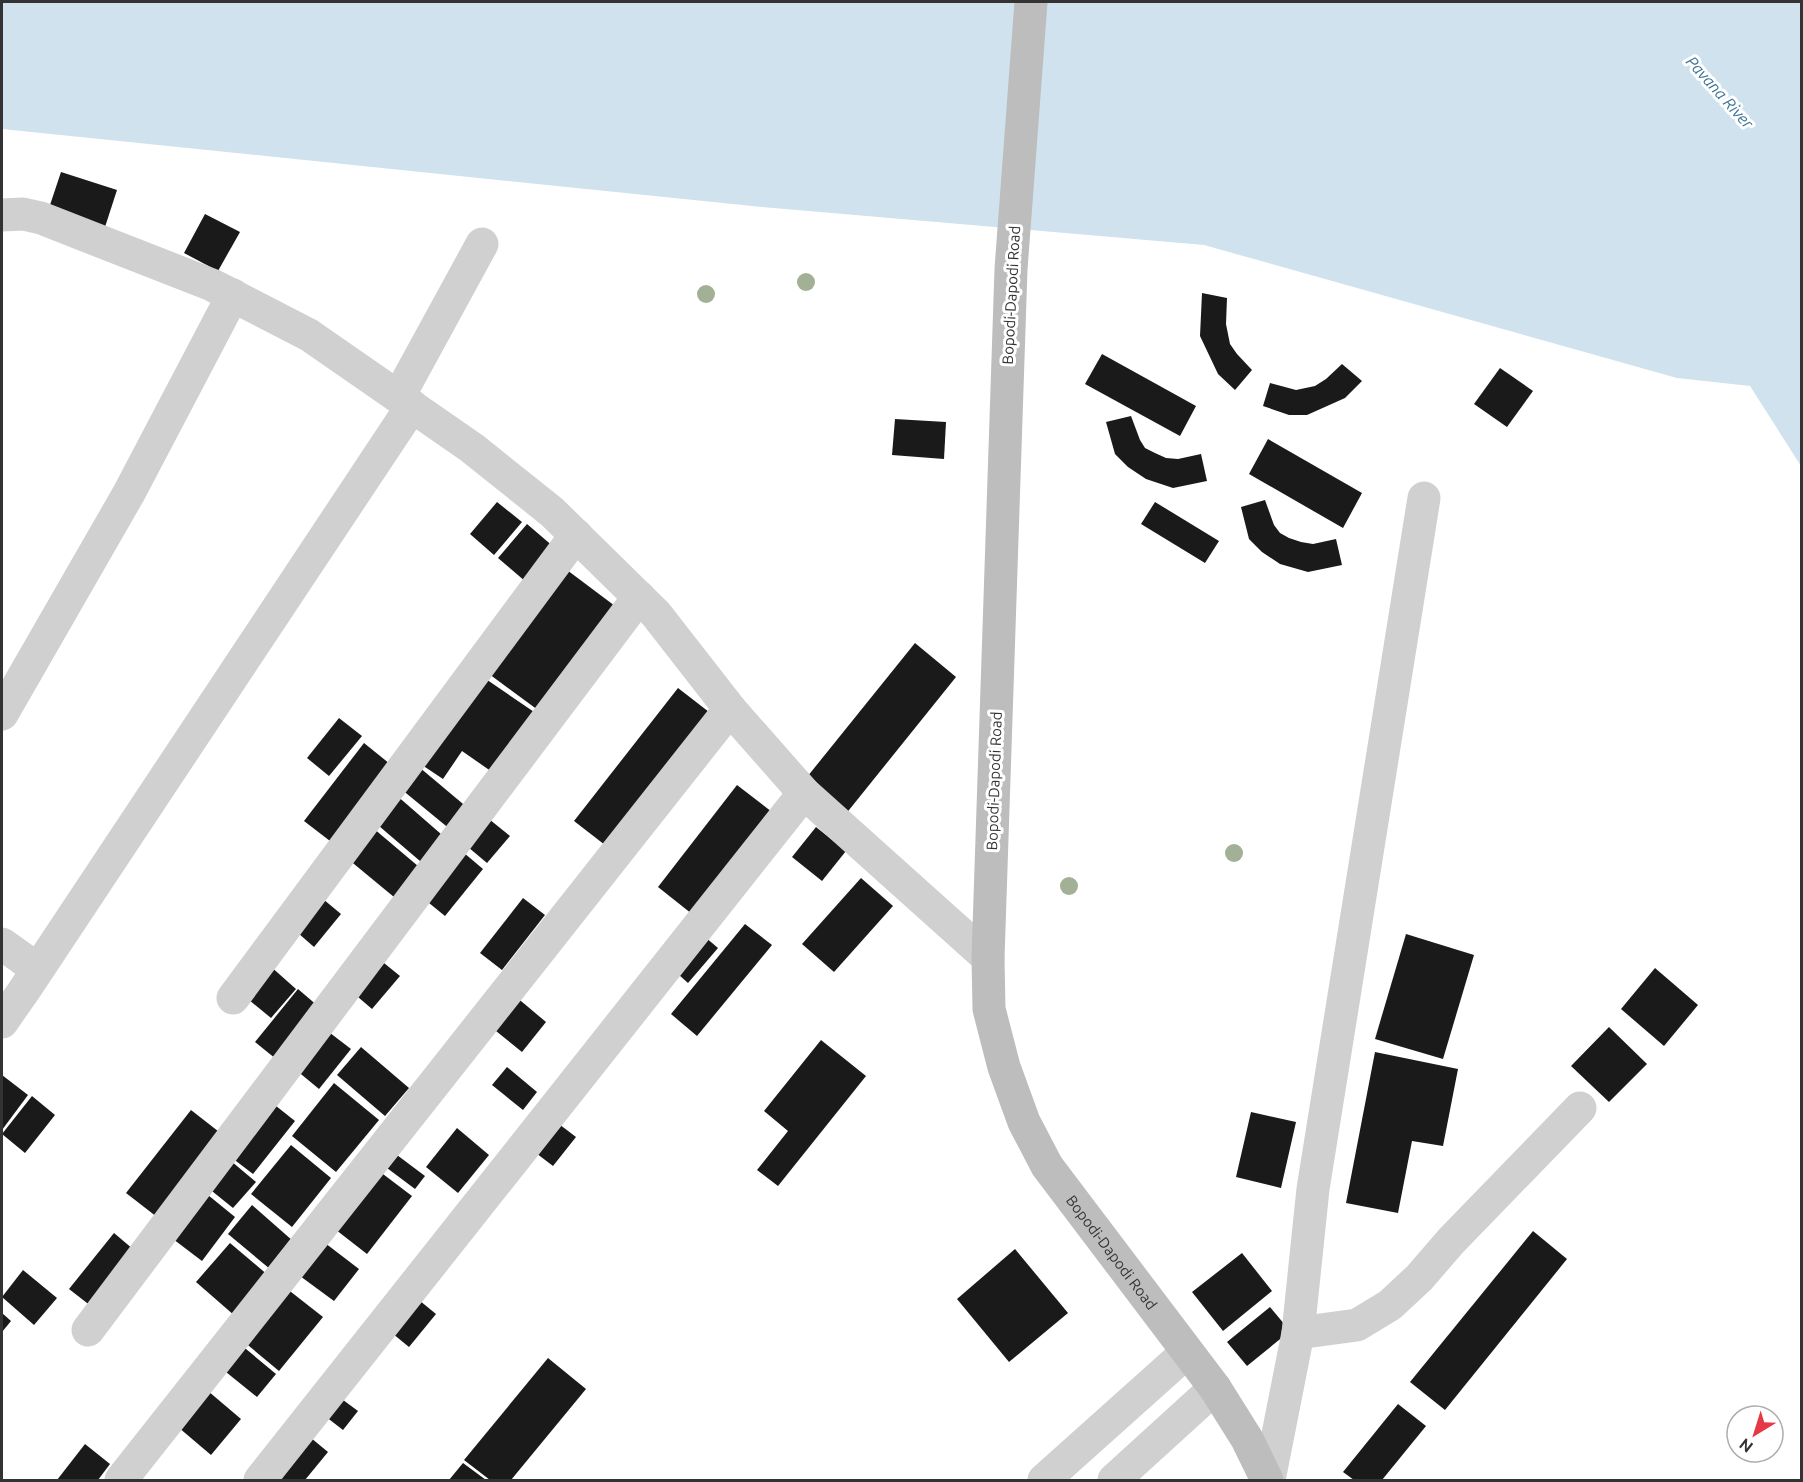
<svg xmlns="http://www.w3.org/2000/svg" width="1803" height="1482" font-family="Ubuntu,sans-serif">
	<style>
		.water { fill: #cfe2ee }
		.building { fill: #1a1a1a }
		.lines { fill: none; stroke-linecap: round; stroke-linejoin: round }
		.street { stroke: #d0d0d0; stroke-width: 33 }
		.secondary { stroke: #bdbdbd; stroke-width: 33 }
		.tree { fill: #a2b095 }
		.labels { text-anchor: middle; dominant-baseline: central; stroke-width: 6; stroke-linejoin: round; paint-order: stroke }
		.street-label { font-size: 15px; fill: #333; stroke: #fff }
		.water-label { font-size: 16px; font-style: italic; fill: #3f7597; stroke: #fff }
	</style>
	<rect width="100%" height="100%" fill="#fff"/>
	<path class="water" d="M2 2H1801V466L1750 386 1677 378 1204 245 762 207 2 129Z"/>
	<g class="building">
		<path d="M61 172 117 190 105 227 49 208Z"/>
		<path d="M205 214 240 232 218 271 184 253Z"/>
		<path d="M1202 293 1227 298 1226 324 1230 344 1237 354 1252 370 1235 390 1218 374 1200 336Z"/>
		<path d="M1102 354 1196 406 1180 436 1085 384Z"/>
		<path d="M1342 364 1362 381 1345 398 1307 415H1289L1263 406 1270 383 1296 390 1315 386 1326 379Z"/>
		<path d="M1500 368 1533 391 1507 427 1474 404Z"/>
		<path d="M1131 416 1140 440 1145 448 1155 453 1166 458 1178 459 1201 454 1207 481 1173 488 1146 479 1128 467 1115 454 1106 422Z"/>
		<path d="M895 419 946 422 944 459 892 455Z"/>
		<path d="M1268 439 1362 493 1343 528 1249 474Z"/>
		<path d="M1265 500 1274 525 1280 533 1289 538 1301 542 1313 544 1336 539 1342 565 1308 572 1280 564 1262 552 1249 539 1241 507Z"/>
		<path d="M497 502 522 522 494 555 470 534Z"/>
		<path d="M1155 502 1219 541 1205 563 1141 524Z"/>
		<path d="M527 524 555 548 526 582 498 558Z"/>
		<path d="M559 564 619 609 542 713 481 668Z"/>
		<path d="M915 643 956 677 845 815 803 782Z"/>
		<path d="M477 673 537 714 495 774 462 751 443 779 416 761Z"/>
		<path d="M678 688 709 712 605 845 574 821Z"/>
		<path d="M339 718 362 736 329 776 307 758Z"/>
		<path d="M364 743 390 764 330 841 304 821Z"/>
		<path d="M419 767 469 809 451 830 401 789Z"/>
		<path d="M737 785 772 812 692 914 658 887Z"/>
		<path d="M395 794 449 841 427 867 372 820Z"/>
		<path d="M484 815 510 836 487 863 462 842Z"/>
		<path d="M816 827 846 851 822 881 792 857Z"/>
		<path d="M373 828 425 872 400 902 348 859Z"/>
		<path d="M457 847 483 869 445 916 418 894Z"/>
		<path d="M861 878 893 906 834 972 802 944Z"/>
		<path d="M317 894 341 914 314 947 290 926Z"/>
		<path d="M523 898 545 915 502 970 480 953Z"/>
		<path d="M745 924 772 945 697 1036 671 1014Z"/>
		<path d="M698 931 718 948 688 983 669 966Z"/>
		<path d="M1406 934 1474 955 1443 1059 1375 1039Z"/>
		<path d="M379 959 400 976 372 1009 351 991Z"/>
		<path d="M269 965 296 989 271 1018 243 995Z"/>
		<path d="M1655 968 1698 1005 1664 1046 1621 1009Z"/>
		<path d="M298 989 319 1007 276 1059 255 1042Z"/>
		<path d="M515 996 546 1022 522 1052 491 1027Z"/>
		<path d="M321 1026 351 1049 319 1089 290 1065Z"/>
		<path d="M1609 1027 1647 1064 1609 1102 1571 1066Z"/>
		<path d="M821 1040 866 1076 778 1186 757 1170 788 1131 764 1111Z"/>
		<path d="M361 1047 409 1088 385 1116 337 1075Z"/>
		<path d="M1375 1052 1458 1069 1443 1146 1412 1141 1398 1213 1346 1203Z"/>
		<path d="M507 1067 537 1092 523 1110 492 1085Z"/>
		<path d="M2 1075 28 1095 2 1130Z"/>
		<path d="M334 1083 379 1120 336 1172 292 1136Z"/>
		<path d="M32 1096 55 1115 25 1153 2 1134Z"/>
		<path d="M266 1098 295 1121 253 1174 223 1151Z"/>
		<path d="M191 1110 223 1135 157 1217 126 1193Z"/>
		<path d="M1251 1112 1296 1122 1281 1188 1236 1177Z"/>
		<path d="M551 1118 576 1137 553 1166 528 1147Z"/>
		<path d="M457 1128 489 1155 458 1193 426 1167Z"/>
		<path d="M291 1145 331 1178 292 1227 251 1194Z"/>
		<path d="M393 1152 425 1176 415 1189 383 1165Z"/>
		<path d="M225 1156 256 1182 233 1208 202 1183Z"/>
		<path d="M375 1168 412 1196 367 1254 331 1226Z"/>
		<path d="M208 1195 235 1217 202 1261 173 1239Z"/>
		<path d="M252 1205 293 1241 270 1269 228 1234Z"/>
		<path d="M1533 1231 1567 1259 1445 1410 1410 1382Z"/>
		<path d="M114 1233 140 1255 96 1310 69 1289Z"/>
		<path d="M230 1243 269 1276 235 1316 196 1282Z"/>
		<path d="M325 1243 359 1269 334 1301 300 1276Z"/>
		<path d="M1015 1249 1068 1313 1009 1362 957 1299Z"/>
		<path d="M1242 1253 1272 1291 1223 1331 1192 1292Z"/>
		<path d="M23 1270 57 1298 34 1325 2 1297Z"/>
		<path d="M286 1288 323 1317 279 1371 243 1341Z"/>
		<path d="M414 1296 436 1314 409 1347 387 1329Z"/>
		<path d="M1270 1307 1290 1331 1247 1366 1227 1342Z"/>
		<path d="M2 1313 11 1321 2 1332Z"/>
		<path d="M240 1344 276 1374 257 1397 221 1368Z"/>
		<path d="M548 1358 586 1389 511 1480H490L464 1460Z"/>
		<path d="M208 1391 241 1419 211 1455 178 1427Z"/>
		<path d="M335 1394 358 1411 343 1430 321 1413Z"/>
		<path d="M1398 1404 1426 1426 1382 1480H1354L1343 1472Z"/>
		<path d="M305 1433 328 1452 305 1480H270Z"/>
		<path d="M85 1444 110 1464 98 1480H57Z"/>
		<path d="M463 1463 486 1480H449Z"/>
	</g>
	<g class="lines">
		<g class="street">
			<path d="M2 215 23 214 41 218 212 285 309 335 472 448 552 512 656 614 730 709 804 793 988 958"/>
			<path d="M399 396 482 244"/>
			<path d="M2 714 129 493 233 295"/>
			<path d="M2 944 37 969"/>
			<path d="M233 998 576 535"/>
			<path d="M2 1022 25 989 412 406"/>
			<path d="M88 1330 639 597"/>
			<path d="M1298 1333 1357 1325 1390 1305 1419 1278 1451 1241 1580 1108"/>
			<path d="M121 1480 730 709"/>
			<path d="M260 1480 804 793"/>
			<path d="M1044 1480 1187 1352"/>
			<path d="M1114 1480 1215 1388"/>
			<path d="M1269 1480 1298 1333 1313 1189 1424 498"/>
		</g>
		<path class="secondary" id="s1" d="M1031 2 1011 269 988 958 989 1009 1004 1067 1024 1122 1047 1166 1215 1388 1247 1439 1267 1480"/>
	</g>
	<g class="tree">
		<circle cx="806" cy="282" r="9"/>
		<circle cx="706" cy="294" r="9"/>
		<circle cx="1234" cy="853" r="9"/>
		<circle cx="1069" cy="886" r="9"/>
	</g>
	<g class="labels">
		<g class="street-label">
			<text transform="translate(1011 295) rotate(-87)">Bopodi-Dapodi Road</text>
			<text transform="translate(994 781) rotate(-88)">Bopodi-Dapodi Road</text>
			<text stroke="none"><textPath href="#s1" startOffset="1284">Bopodi-Dapodi Road</textPath></text>
		</g>
		<g class="water-label">
			<text transform="translate(1720 92) rotate(48)">Pavana River</text>
		</g>
	</g>
	<rect width="1803" height="1482" fill="none" stroke="#333333" stroke-width="6"/>
	<g transform="translate(1755 1434) rotate(218)"><circle r="28" fill="#ffffff" stroke="#adadad" stroke-width="1.5"/>
	<path d="M0-4.5L10 22L0 15L-10 22Z" fill="#e63946"/>
	<text y="-9" font-size="16" font-weight="bold" text-anchor="middle" fill="#333333">N</text>
	</g>
</svg>
